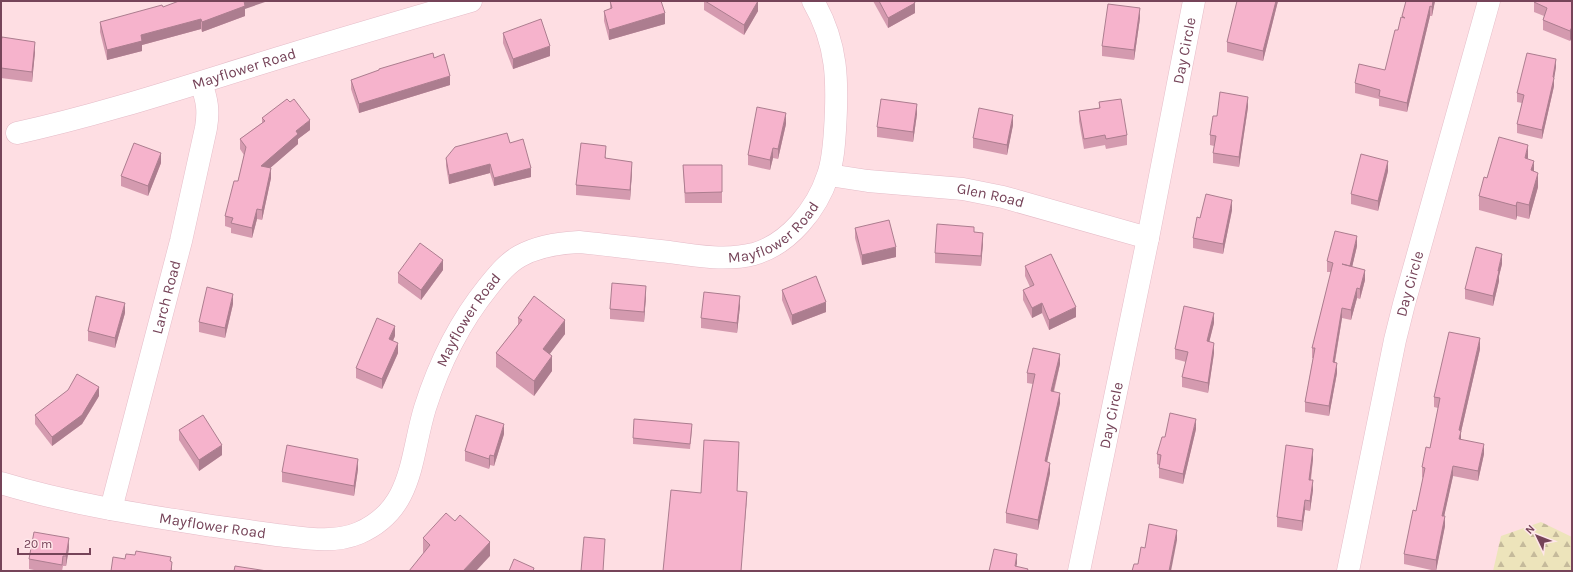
<svg xmlns="http://www.w3.org/2000/svg" width="1573" height="572" font-family="Karla,sans-serif">
	<style>
		.forest { fill: url(#forest-firs) }
		.lines { fill: none; stroke-linecap: round; stroke-linejoin: round }
		.minor-casing { stroke: #e5bcc8; stroke-width: 23 }
		.minor { stroke: #fff; stroke-width: 22 }
		.wall { fill: #d49aaf }
		.shaded-wall { fill: #ac7d8f }
		.building { fill: #f6b3cc; stroke: #ac7d8f }
		.labels { text-anchor: middle; dominant-baseline: central; stroke-width: 3; stroke-linejoin: round; paint-order: stroke }
		.street-label { font-size: 15px; fill: #764459; stroke: #ffe6ea }
	</style>
	<defs>
		<pattern id="forest-firs" width="22" height="20" patternUnits="userSpaceOnUse"><rect width="22" height="20" fill="#ede4bb"/><path d="M5 1l3.5 6h-7zM16 11l3.5 6h-7z" fill="#c5ba9b"/></pattern>
	</defs>
	<rect width="100%" height="100%" fill="#fedee3"/>
	<path class="forest" d="M1541 522 1572 537V571H1493L1501 536Z"/>
	<g class="lines">
		<g class="minor-casing">
			<g id="minor">
				<path id="s1" d="M17 133C108 113 196 83 285 56 347 37 409 19 471 1"/>
				<path id="s2" d="M829 175 868 181 963 189 1003 197 1148 238"/>
				<path id="s3" d="M1 483C70 504 142 515 213 526 234 529 256 532 277 535 304 538 333 544 359 533 414 509 410 457 425 408 439 364 459 323 488 287 497 276 507 263 520 256 538 246 558 243 579 242 609 245 639 249 669 252 696 256 727 261 754 254 789 244 817 209 828 175 833 161 834 145 835 130 838 82 838 44 813 1"/>
				<path id="s4" d="M111 509 181 241 206 128C209 110 207 100 201 83"/>
				<path id="s5" d="M1079 571 1148 238 1194 1"/>
				<path id="s6" d="M1348 571 1395 340 1404 304 1489 1"/>
			</g>
		</g>
		<use href="#minor" class="minor"/>
	</g>
	<g class="wall">
		<path d="M610 1H661L665 24 609 40 604 21V11L610 9Z"/>
		<path d="M704 1H758V11L744 35 704 10Z"/>
		<path d="M873 1H914L915 13 888 28Z"/>
		<path d="M1278 1 1263 61 1227 52V42Z"/>
		<path d="M1435 1 1432 16H1430L1407 112 1379 106V99L1355 93V83L1385 70 1398 30 1402 16Z"/>
		<path d="M1572 1V37L1570 41 1543 30V20L1544 16 1534 12V2Z"/>
		<path d="M163 7 245 9V16L202 32 201 29 142 45V51L107 60 100 32V22Z"/>
		<path d="M1140 18 1134 60 1102 56V46Z"/>
		<path d="M503 33 550 56 513 69 503 43Z"/>
		<path d="M1 42 35 52 32 82 1 78Z"/>
		<path d="M1556 67 1554 77V86L1542 139 1517 133V124L1522 103 1517 102V93Z"/>
		<path d="M379 69 450 85 359 113 351 89V80L379 71Z"/>
		<path d="M1099 102 1127 135V145L1106 149 1105 145 1084 149 1079 121V111L1099 108Z"/>
		<path d="M1248 107 1239 167 1213 163V153L1214 146 1210 145V135Z"/>
		<path d="M917 114 913 142 877 137V127Z"/>
		<path d="M262 118 310 130 298 139V144L270 168 271 178 262 220 257 219 252 238 231 233V228L225 226V216L238 181 244 155 240 149V139L262 123Z"/>
		<path d="M786 124 778 159 773 158 770 170 748 165V155Z"/>
		<path d="M1013 125 1007 155 973 148V138Z"/>
		<path d="M510 143 531 177 494 186 490 173 449 184 446 166V158Z"/>
		<path d="M606 156V159L632 172 630 200 576 195V185Z"/>
		<path d="M1528 159 1534 171 1538 187 1529 219 1517 216 1516 220 1479 210V196L1487 178Z"/>
		<path d="M161 163 148 196 121 186V176Z"/>
		<path d="M683 165H722V203H685Z"/>
		<path d="M1388 171 1378 211 1351 204V194Z"/>
		<path d="M1232 210 1223 254 1193 248V238L1200 218Z"/>
		<path d="M855 228 896 257 862 265 855 238Z"/>
		<path d="M974 232 983 243 981 266 935 263V253Z"/>
		<path d="M1357 246 1352 267 1365 280 1360 299 1357 298 1351 320 1342 318 1335 362 1337 373 1329 416 1305 412V402L1313 358H1312V348L1331 272H1327V261Z"/>
		<path d="M1502 264 1499 276V281L1493 306 1465 299V289Z"/>
		<path d="M1025 266 1076 317 1049 330 1042 313 1032 318 1023 300V290L1030 287 1025 276Z"/>
		<path d="M443 270 421 300 398 283V273Z"/>
		<path d="M782 290 826 312 792 325 782 300Z"/>
		<path d="M646 296 644 322 610 319V309Z"/>
		<path d="M233 304 225 338 199 332V322Z"/>
		<path d="M740 306 737 333 701 328V318Z"/>
		<path d="M125 313 115 348 88 341V331Z"/>
		<path d="M518 318 565 334 549 354 552 371 534 396 496 367V353L518 325Z"/>
		<path d="M1214 323 1209 342 1214 353 1208 393 1182 387V377L1186 362 1175 359V349Z"/>
		<path d="M395 336 393 341 398 353 382 389 356 378V368Z"/>
		<path d="M1480 349 1461 432V440L1484 454 1478 481 1453 476 1444 516 1445 526 1436 571 1404 564V554L1416 511 1423 478 1422 477V467L1430 448 1438 408 1434 407V397Z"/>
		<path d="M1060 364 1054 392 1060 403 1047 462 1050 473 1038 530 1006 523V513L1033 384 1027 383V373Z"/>
		<path d="M99 396 82 424 52 446 35 424V415Z"/>
		<path d="M1196 429 1183 484 1159 478V465L1157 464V454L1165 437Z"/>
		<path d="M179 430 222 455 199 471 179 440Z"/>
		<path d="M692 430 690 449 633 444V438Z"/>
		<path d="M504 434 494 466 490 465 489 469 465 461V451Z"/>
		<path d="M1313 459 1311 480 1313 490 1310 511 1305 510 1302 531 1277 527V517Z"/>
		<path d="M358 469 354 496 282 482V472Z"/>
		<path d="M423 538 490 556 423 553Z"/>
		<path d="M69 548 66 566H63L62 571H39L29 569V559Z"/>
	</g>
	<g class="shaded-wall">
		<path d="M243 1H268L245 9V16L202 32V22Z"/>
		<path d="M758 1V11L744 35V25Z"/>
		<path d="M1276 1H1278L1263 61V51Z"/>
		<path d="M1433 1H1435L1432 16V7Z"/>
		<path d="M915 3V13L888 28V18Z"/>
		<path d="M1430 6V16L1407 112V103Z"/>
		<path d="M1140 8V18L1134 60V50Z"/>
		<path d="M665 13V24L609 40V30Z"/>
		<path d="M201 19V29L142 45V51L107 60V50L141 35Z"/>
		<path d="M1572 27V37L1570 41V31Z"/>
		<path d="M35 42V52L32 82V72Z"/>
		<path d="M550 46V56L513 69V59Z"/>
		<path d="M1556 59V67L1553 86V77Z"/>
		<path d="M450 76V85L359 113V104Z"/>
		<path d="M1554 78V86L1542 139V130Z"/>
		<path d="M1248 97V107L1239 167V157Z"/>
		<path d="M917 104V114L913 142V132Z"/>
		<path d="M786 113V124L778 159V149Z"/>
		<path d="M1013 115V125L1007 155V145Z"/>
		<path d="M310 120V130L298 139V144L261 176V166L296 131Z"/>
		<path d="M1528 145V159L1525 158Z"/>
		<path d="M773 148V158L770 170V160Z"/>
		<path d="M161 153V163L148 196V186Z"/>
		<path d="M1388 161V171L1378 211V201Z"/>
		<path d="M1534 161V175L1531 170Z"/>
		<path d="M632 162V172L630 200V190Z"/>
		<path d="M490 164V173L449 184V175Z"/>
		<path d="M271 168V178L262 220V210Z"/>
		<path d="M531 168V177L494 186V178Z"/>
		<path d="M1538 173V187L1529 219V205Z"/>
		<path d="M1232 200V210L1223 254V244Z"/>
		<path d="M1517 202V216L1516 220V206Z"/>
		<path d="M257 209V219L252 238V228Z"/>
		<path d="M983 233V243L981 266V256Z"/>
		<path d="M1357 236V246L1350 276V266Z"/>
		<path d="M896 247V257L862 265V255Z"/>
		<path d="M1502 254V264L1499 276V281L1493 306V296L1498 271Z"/>
		<path d="M443 260V270L421 300V290Z"/>
		<path d="M1365 270V280L1360 299V289Z"/>
		<path d="M646 286V296L644 322V312Z"/>
		<path d="M1357 288V298L1351 320V310Z"/>
		<path d="M233 294V304L225 338V328Z"/>
		<path d="M740 296V306L737 333V323Z"/>
		<path d="M826 302V312L792 325V315Z"/>
		<path d="M125 303V313L115 348V338Z"/>
		<path d="M1042 303V313L1032 318V308Z"/>
		<path d="M1076 307V317L1049 330V320Z"/>
		<path d="M1342 308V318L1333 372V362Z"/>
		<path d="M1214 313V323L1207 351V341Z"/>
		<path d="M565 320V334L543 363V349Z"/>
		<path d="M395 326V336L389 349V339Z"/>
		<path d="M1480 338V349L1461 432V441L1459 449V430Z"/>
		<path d="M398 343V353L382 389V379Z"/>
		<path d="M1214 343V353L1208 393V383Z"/>
		<path d="M1060 354V364L1051 401V391Z"/>
		<path d="M552 356V371L534 396V381Z"/>
		<path d="M1337 363V373L1329 416V406Z"/>
		<path d="M99 387V396L82 424 52 446V437Z"/>
		<path d="M1060 393V403L1045 471V461Z"/>
		<path d="M1196 419V429L1183 484V474Z"/>
		<path d="M504 424V434L494 466V456Z"/>
		<path d="M1484 444V454L1478 481V471Z"/>
		<path d="M222 445V455L199 471V460Z"/>
		<path d="M1313 449V459L1309 490V480Z"/>
		<path d="M490 455V465L489 469V459Z"/>
		<path d="M358 459V469L354 496V486Z"/>
		<path d="M1050 463V473L1038 530V520Z"/>
		<path d="M1453 466V476L1442 526V516Z"/>
		<path d="M1313 480V490L1310 511V501Z"/>
		<path d="M747 492V497L741 571Z"/>
		<path d="M1305 500V510L1302 531V521Z"/>
		<path d="M1445 516V526L1436 571V560Z"/>
		<path d="M1177 530V540L1171 571H1169Z"/>
		<path d="M69 538V548L66 566V556Z"/>
		<path d="M490 542V556L476 571H463Z"/>
		<path d="M1017 554V564L1015 571V566Z"/>
		<path d="M171 557V567L172 562V571H170Z"/>
	</g>
	<g class="building">
		<path d="M179 1H244L245 6 202 22 201 19 141 35 142 41 107 50 100 22 162 5 163 7Z"/>
		<path d="M610 1H661L665 13 609 30 604 11 612 8Z"/>
		<path d="M705 1H758L744 25Z"/>
		<path d="M879 1H914L915 3 888 18Z"/>
		<path d="M1237 1H1276L1263 51 1227 42Z"/>
		<path d="M1406 1H1433L1432 7 1430 6 1407 103 1379 96 1380 90 1355 83 1359 64 1385 70 1395 30H1398L1401 17 1405 18 1402 16Z"/>
		<path d="M1534 1H1572V27L1570 31 1543 20 1547 8 1534 2Z"/>
		<path d="M1108 4 1140 8 1134 50 1102 46Z"/>
		<path d="M541 19 550 46 513 59 503 33Z"/>
		<path d="M2 37 35 42 32 72 1 68V42Z"/>
		<path d="M433 53 434 58 444 54 450 76 359 104 351 80 379 70V69Z"/>
		<path d="M1527 53 1556 59 1553 77 1554 78 1542 130 1517 124 1524 95 1517 93Z"/>
		<path d="M1220 92 1248 97 1239 157 1213 153 1216 136 1210 135 1213 116H1217Z"/>
		<path d="M287 99 290 102 294 99 310 120 296 131 298 134 261 166 271 168 262 210 257 209 252 228 231 223 233 218 225 216 234 181H238L246 147 240 139 265 121 262 118Z"/>
		<path d="M881 99 917 104 913 132 877 127Z"/>
		<path d="M1121 99 1127 135 1106 139 1105 135 1084 139 1079 111 1100 108 1099 102Z"/>
		<path d="M757 107 786 113 778 149 773 148 770 160 748 155Z"/>
		<path d="M979 108 1013 115 1007 145 973 138Z"/>
		<path d="M507 133 510 143 523 139 531 168 494 178 490 164 449 175 446 158 455 147Z"/>
		<path d="M1499 137 1528 145 1525 158 1534 161 1531 170 1538 173 1529 205 1517 202 1516 206 1479 196 1484 177 1487 178Z"/>
		<path d="M134 143 161 153 148 186 121 176Z"/>
		<path d="M581 143 606 146 605 158 632 162 630 190 576 185Z"/>
		<path d="M1361 154 1388 161 1378 201 1351 194Z"/>
		<path d="M683 165H722V192L685 193Z"/>
		<path d="M1206 194 1232 200 1223 244 1193 238 1197 217 1200 218Z"/>
		<path d="M889 220 896 247 862 255 855 228Z"/>
		<path d="M937 224 974 227V232L983 233 981 256 935 253Z"/>
		<path d="M1335 231 1357 236 1350 266 1342 264 1365 270 1360 289 1357 288 1351 310 1342 308 1333 362 1337 363 1329 406 1305 402 1315 348H1312L1333 263 1327 261Z"/>
		<path d="M420 243 443 260 421 290 398 273Z"/>
		<path d="M1476 247 1502 254 1498 271H1499L1493 296 1465 289Z"/>
		<path d="M1051 254 1076 307 1049 320 1042 303 1032 308 1023 290 1034 285 1025 266Z"/>
		<path d="M816 276 826 302 792 315 782 290Z"/>
		<path d="M612 283 646 286 644 312 610 309Z"/>
		<path d="M207 287 233 294 225 328 199 322Z"/>
		<path d="M704 292 740 296 737 323 701 318Z"/>
		<path d="M96 296 125 303 115 338 88 331Z"/>
		<path d="M534 296 565 320 543 349 552 356 534 381 496 353 522 320 518 318Z"/>
		<path d="M1184 306 1214 313 1207 341 1214 343 1208 383 1182 377 1188 352 1175 349Z"/>
		<path d="M377 318 395 326 389 339 398 343 382 379 356 368Z"/>
		<path d="M1449 332 1480 338 1459 430 1461 431 1459 439 1484 444 1478 471 1453 466 1442 516H1445L1436 560 1404 554 1413 510 1416 511 1425 468 1422 467 1426 447 1430 448 1440 398 1434 397Z"/>
		<path d="M1033 348 1060 354 1051 391 1060 393 1045 461 1050 463 1038 520 1006 513 1035 374 1027 373Z"/>
		<path d="M77 374 99 387 82 415 52 437 35 415 68 390Z"/>
		<path d="M1170 413 1196 419 1183 474 1159 468 1161 455 1157 454 1162 437H1165Z"/>
		<path d="M203 415 222 445 199 460 179 430Z"/>
		<path d="M476 415 504 424 494 456 490 455 489 459 465 451Z"/>
		<path d="M634 419 692 424 690 444 633 438Z"/>
		<path d="M704 440 739 442 737 491 747 492 741 571H663L671 490 701 493Z"/>
		<path d="M287 445 358 459 354 486 282 472Z"/>
		<path d="M1286 445 1313 449 1309 480H1313L1310 501 1305 500 1302 521 1277 517Z"/>
		<path d="M446 513 455 521 460 515 490 542 463 571H409L430 545 423 538Z"/>
		<path d="M1149 524 1177 530 1169 571H1132L1134 564H1138L1141 547 1145 548Z"/>
		<path d="M34 532 69 538 66 556H63L62 565 29 559Z"/>
		<path d="M584 537 605 539 603 571H581Z"/>
		<path d="M994 549 1017 554 1015 566 1028 569 1027 571H989Z"/>
		<path d="M136 551 171 557 170 561 172 562 171 571H111L113 557 125 559 126 554 135 555Z"/>
		<path d="M514 559 534 568 533 571H509Z"/>
		<path d="M235 566 267 571H234Z"/>
	</g>
	<g class="labels">
		<g class="street-label">
			<text stroke="none"><textPath href="#s5" startOffset="531">Day Circle</textPath></text>
			<text stroke="none"><textPath href="#s1" startOffset="236">Mayflower Road</textPath></text>
			<text stroke="none"><textPath href="#s2" startOffset="163">Glen Road</textPath></text>
			<text stroke="none"><textPath href="#s3" startOffset="959">Mayflower Road</textPath></text>
			<text stroke="none"><textPath href="#s6" startOffset="294">Day Circle</textPath></text>
			<text stroke="none"><textPath href="#s4" startOffset="219">Larch Road</textPath></text>
			<text stroke="none"><textPath href="#s3" startOffset="611">Mayflower Road</textPath></text>
			<text stroke="none"><textPath href="#s5" startOffset="159">Day Circle</textPath></text>
			<text stroke="none"><textPath href="#s3" startOffset="216">Mayflower Road</textPath></text>
		</g>
	</g>
	<rect width="1573" height="572" fill="none" stroke="#764459" stroke-width="4"/>
	<g transform="translate(1537 536) rotate(313)" stroke="#ffe6ea" stroke-width="3" paint-order="stroke">
	<path d="M0-3L7 15L0 10L-7 15Z" fill="#764459"/>
	<text y="-6" font-size="11" font-weight="bold" text-anchor="middle" fill="#764459">N</text>
	</g>
	<path d="M18 548v6h72v-6" fill="none" stroke="#764459" stroke-width="2"/>
	<text x="24" y="548" font-size="12" fill="#764459" stroke="#ffe6ea" stroke-width="3" paint-order="stroke">20 m</text>
</svg>
